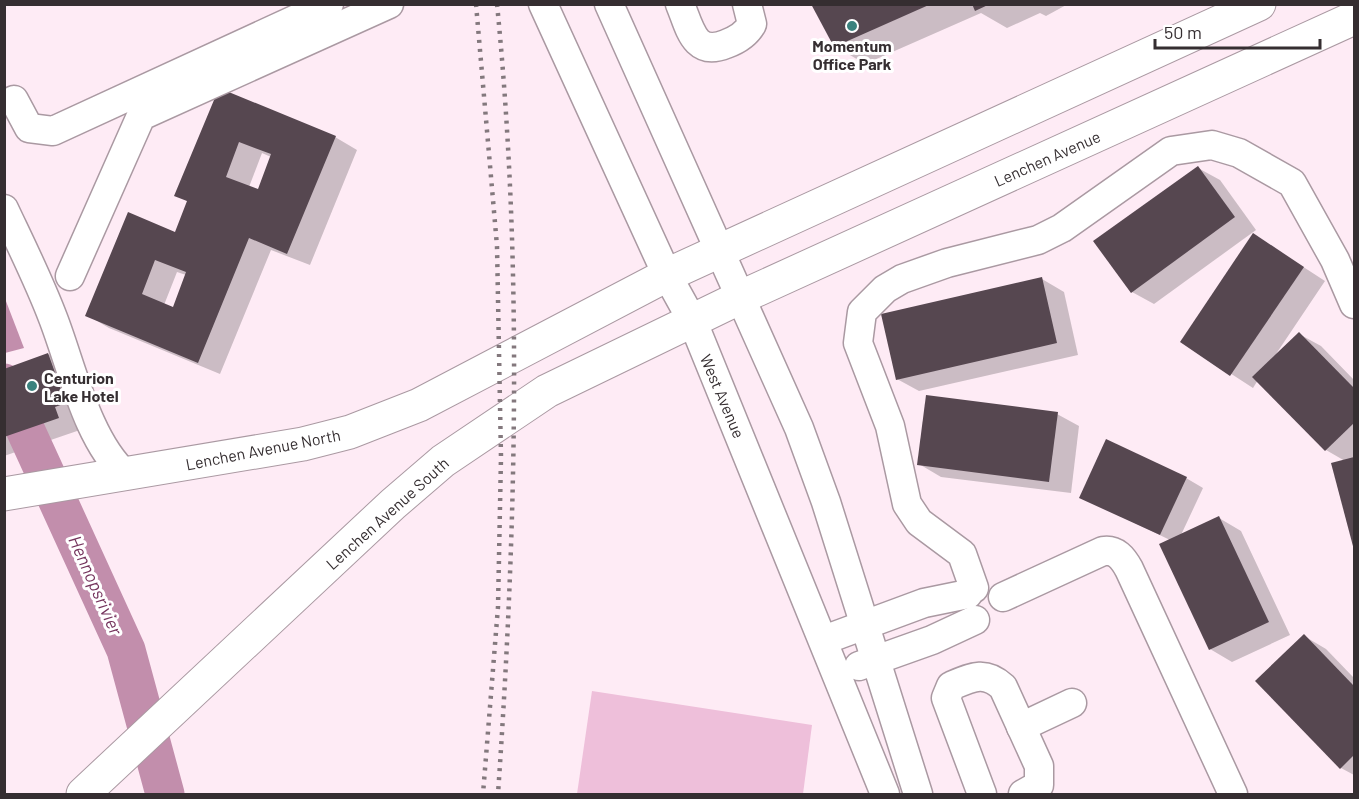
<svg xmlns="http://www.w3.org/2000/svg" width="1359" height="799" font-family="Barlow,sans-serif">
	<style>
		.green { fill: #eebfda }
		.water { fill: #c28eac }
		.shadow { fill: #0003; fill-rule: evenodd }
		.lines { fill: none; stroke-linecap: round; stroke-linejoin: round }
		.river { stroke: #c28eac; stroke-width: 39 }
		.building { fill: #564750; fill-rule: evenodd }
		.minor-casing { stroke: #aa99a2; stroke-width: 31 }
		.major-casing { stroke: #aa99a2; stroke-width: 35 }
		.minor { stroke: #fff; stroke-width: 28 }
		.major { stroke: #fff; stroke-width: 33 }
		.rail { stroke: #83787d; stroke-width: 4.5; stroke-dasharray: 3 6; stroke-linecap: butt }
		.poi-dot { fill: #3a827e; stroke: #fff; stroke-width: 2 }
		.labels { text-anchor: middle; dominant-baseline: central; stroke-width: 6; stroke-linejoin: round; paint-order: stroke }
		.poi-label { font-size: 16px; font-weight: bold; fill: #352e31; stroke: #fff }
		.street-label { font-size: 16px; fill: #352e31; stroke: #fff }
		.water-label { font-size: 18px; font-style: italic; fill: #75345d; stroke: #fff }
	</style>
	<rect width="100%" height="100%" fill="#feebf5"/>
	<path class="green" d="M592 691 812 725 803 794H577Z"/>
	<path class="water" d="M4 296 24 348 5 353H4Z"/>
	<g class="shadow">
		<path d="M813 4H1068L1046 16 1040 13 1007 28 981 13 865 64 835 46Z"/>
		<path d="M220 90 335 137 357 150 310 265 271 250 220 374 109 328 87 315 176 234 189 202 176 195ZM262 153 271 157 259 191 249 187ZM177 272 186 275 174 309 164 305Z"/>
		<path d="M1198 168 1220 180 1256 230 1154 304 1132 292Z"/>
		<path d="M1254 235 1325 281 1276 354 1299 334 1321 346 1354 380V456L1351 460 1354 459V547L1333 464 1345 461 1326 450 1258 380 1253 388 1182 342Z"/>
		<path d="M1042 279 1064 292 1078 355 919 391 897 379Z"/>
		<path d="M48 354 70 367 80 430 4 456V371Z"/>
		<path d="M1057 414 1079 426 1071 493 941 477 919 464Z"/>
		<path d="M1186 478 1203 488 1181 535 1219 518 1241 531 1290 635 1232 662 1210 649 1170 540 1081 497Z"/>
		<path d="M1304 636 1326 649 1354 678V775L1341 768Z"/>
	</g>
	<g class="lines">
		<path class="river" d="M4 383 126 650 165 794"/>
	</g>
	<g class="building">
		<path d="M811 4H931L834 47Z"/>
		<path d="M972 4H990L975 11Z"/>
		<path d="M219 88 336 136 287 254 249 238 198 363 85 316 128 212 175 232 187 201 174 196ZM239 142 271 154 258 189 226 177ZM155 260 186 272 173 307 142 294Z"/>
		<path d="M1198 166 1235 217 1131 293 1093 241Z"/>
		<path d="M1253 233 1304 267 1230 376 1180 342Z"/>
		<path d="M1042 277 1057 343 896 380 881 314Z"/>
		<path d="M1299 332 1354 388V423L1325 451 1252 377Z"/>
		<path d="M48 353 66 403 55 407 59 418 4 437V369Z"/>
		<path d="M926 395 1058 412 1049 482 917 465Z"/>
		<path d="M1106 439 1187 477 1160 535 1079 498Z"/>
		<path d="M1354 457V550L1331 463Z"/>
		<path d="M1219 516 1269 622 1209 650 1159 544Z"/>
		<path d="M1304 634 1354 686V755L1340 769 1255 681Z"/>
	</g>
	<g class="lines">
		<g class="minor-casing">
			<g id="minor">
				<path d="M543 4 667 275 693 322 885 794"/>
				<path d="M609 4 799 428 826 502 918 794"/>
				<path d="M680 4C690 28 694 57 726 44 737 40 746 35 752 24L747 4"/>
				<path d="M14 100 29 128 53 131 329 4"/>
				<path d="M4 209C21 245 39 281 53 318 72 367 87 440 126 475"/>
				<path d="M70 276 141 116 389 4"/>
				<path d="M974 588 962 554 919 522 907 504 890 426 858 343 862 312 885 289 902 279 947 263 1038 240 1062 228 1171 151 1212 145 1239 153 1292 183 1335 260 1354 304"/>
				<path d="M1003 597 1103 551C1116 549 1123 558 1129 569L1233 794"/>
				<path d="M824 640 924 603 968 594"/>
				<path d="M859 666 932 640 975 620"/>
				<path d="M1021 727 1072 703"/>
				<path d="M982 794 946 698 951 686C972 677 985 670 1003 687L1039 766V785L1023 794"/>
			</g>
		</g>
		<g class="major-casing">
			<g id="major">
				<path d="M4 494 303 444 350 432 419 405 667 275 1259 4"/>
				<path d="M83 794 393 504 443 461 547 391 739 298 1354 18"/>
			</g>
		</g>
		<use href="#minor" class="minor"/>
		<use href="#major" class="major"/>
		<g class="rail">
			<path d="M476 4 497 246 501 457 498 607 483 794"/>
			<path d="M497 4C523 267 516 531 498 794"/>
		</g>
	</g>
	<g class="poi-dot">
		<circle cx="852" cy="26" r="6"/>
		<circle cx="32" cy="386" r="6"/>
	</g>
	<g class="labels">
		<g class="poi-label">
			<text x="852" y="45">Momentum<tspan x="852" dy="18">Office Park</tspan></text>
			<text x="44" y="377" text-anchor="start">Centurion<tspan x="44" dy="18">Lake Hotel</tspan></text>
		</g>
		<g class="street-label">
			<text transform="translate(1047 158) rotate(-24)">Lenchen Avenue</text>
			<text transform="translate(723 396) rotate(67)">West Avenue</text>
			<text transform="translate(263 449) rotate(-11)">Lenchen Avenue North</text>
			<text transform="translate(387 513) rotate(-42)">Lenchen Avenue South</text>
		</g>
		<g class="water-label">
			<text transform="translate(96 585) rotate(66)">Hennopsrivier</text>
		</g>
	</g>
	<rect width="1359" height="799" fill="none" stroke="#352e31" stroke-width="12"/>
	<path d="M1155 39v9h165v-9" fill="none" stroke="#352e31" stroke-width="3"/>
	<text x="1164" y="39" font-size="18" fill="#352e31" stroke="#ffffff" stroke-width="4.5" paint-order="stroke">50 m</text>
</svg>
